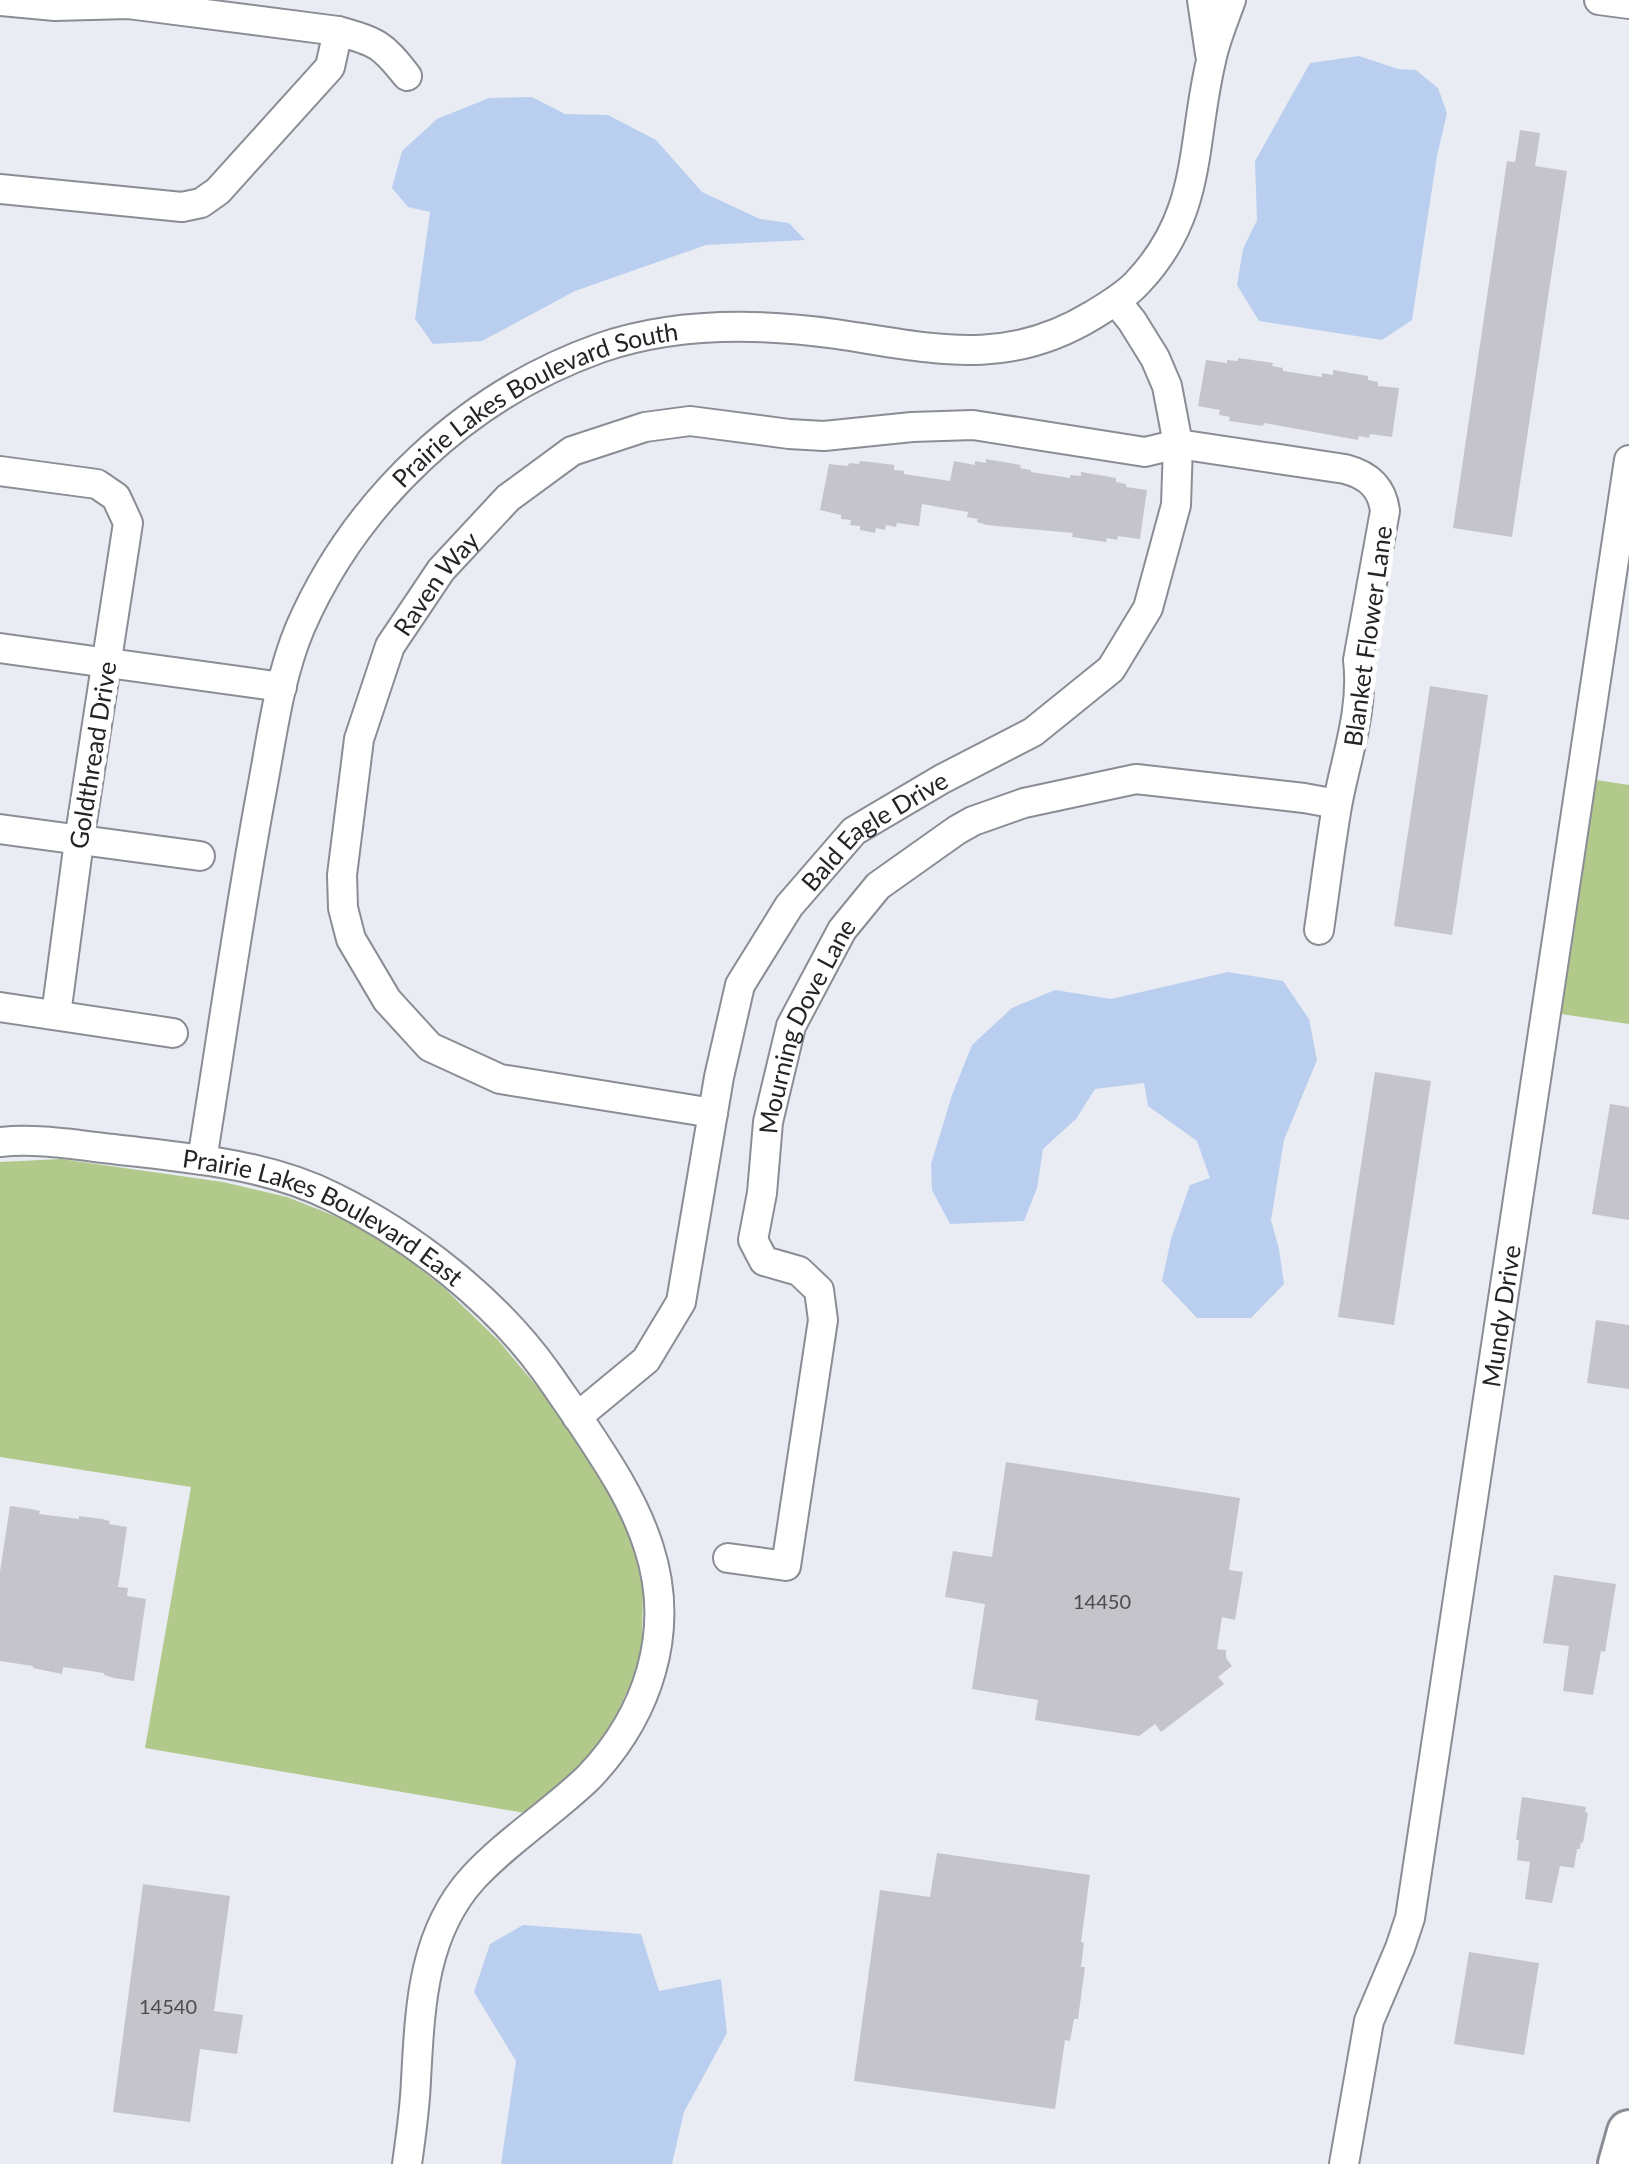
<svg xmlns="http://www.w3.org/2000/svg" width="1629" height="2164" font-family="Lato,sans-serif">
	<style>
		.green { fill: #b1ca8b }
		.water { fill: #bacfef }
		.building { fill: #c6c4cb }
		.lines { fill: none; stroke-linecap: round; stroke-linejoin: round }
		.minor-casing { stroke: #8a8d94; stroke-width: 32 }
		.highway-casing { stroke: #8a8d94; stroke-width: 48 }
		.minor { stroke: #fff; stroke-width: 28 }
		.highway { stroke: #fff; stroke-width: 42 }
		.labels { text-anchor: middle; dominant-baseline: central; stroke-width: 10; stroke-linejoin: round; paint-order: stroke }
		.number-label { font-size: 20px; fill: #4c4c50 }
		.street-label { font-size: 25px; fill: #232427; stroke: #fff }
	</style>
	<rect width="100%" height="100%" fill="#e9ecf3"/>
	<g class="green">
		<path d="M1596 780 1629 785V1024L1561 1014Z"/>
		<path d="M61 1159 223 1182 287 1197 340 1218 384 1240 443 1287 498 1340 555 1408 600 1475 630 1530 643 1586 642 1646 634 1677 605 1738 559 1786 525 1813 145 1748 191 1487 0 1457V1162Z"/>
	</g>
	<g class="water">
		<path d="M1359 56 1398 69 1416 70 1438 88 1447 113 1437 156 1412 320 1382 340 1259 321 1237 285 1243 249 1257 220 1255 161 1310 63Z"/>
		<path d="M532 97 565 114 608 115 656 140 702 192 760 219 789 223 805 240 706 245 575 291 482 341 433 344 415 319 430 212 408 207 392 188 402 151 437 119 489 98Z"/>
		<path d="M1228 972 1283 981 1309 1019 1317 1060 1284 1140 1271 1220 1279 1249 1284 1284 1251 1318H1197L1162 1281 1171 1239 1190 1185 1210 1178 1197 1141 1148 1106 1144 1083 1095 1089 1076 1119 1043 1149 1037 1188 1024 1221 950 1224 932 1190 931 1164 952 1095 972 1045 1012 1008 1055 990 1111 999Z"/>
		<path d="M523 1925 641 1934 659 1991 721 1979 727 2033 684 2112 672 2164H501L516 2061 474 1992 490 1944Z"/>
	</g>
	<g class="building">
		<path d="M1520 130 1540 133 1535 166 1567 171 1512 537 1453 528 1507 161 1515 162Z"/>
		<path d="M1238 358 1273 363 1272 366 1283 368V371L1322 377V373L1333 375V370L1368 376V380L1378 382V386L1399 388 1392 437 1370 434 1369 438 1359 436 1358 440 1264 423 1263 426 1229 421 1230 417 1219 415 1220 410 1198 406 1206 360 1227 363V360L1238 361Z"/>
		<path d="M986 459 1021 465 1020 468 1031 470V472L1070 478V475L1081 476V472L1116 478V482L1126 484V487L1147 490 1140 539 1118 536 1117 540 1107 538 1106 542 1072 537 1073 533 987 525 977 522 978 519 967 517 968 512 922 504 919 526 897 523 896 527 886 525 885 530 876 528 875 533 860 530V526L850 525 851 520 841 519V515L820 510 829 464 848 466 849 463 859 464 860 461 871 462 894 465V470L904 471V474L950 481 954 461 975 465V461L986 463Z"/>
		<path d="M1430 686 1488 695 1452 935 1394 926Z"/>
		<path d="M1375 1072 1431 1081 1394 1325 1338 1317Z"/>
		<path d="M1610 1104 1629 1107V1220L1592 1214Z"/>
		<path d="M1596 1320 1629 1325V1389L1587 1383Z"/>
		<path d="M1006 1462 1240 1498 1229 1570 1243 1572 1235 1620 1222 1617 1217 1649 1226 1650V1658L1232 1666 1218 1677 1224 1684 1161 1732 1155 1724 1139 1736 1035 1720 1038 1700 972 1689 985 1604 945 1597 953 1551 992 1557Z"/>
		<path d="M10 1506 31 1509 40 1511 39 1514 79 1519V1516L102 1519 110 1521 109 1524 127 1527 118 1587 128 1588 127 1596 146 1599 134 1681 114 1678 104 1675V1673L63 1667 62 1674 33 1668V1666L0 1661V1572Z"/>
		<path d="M1554 1575 1616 1584 1605 1652 1601 1651 1593 1695 1563 1691 1569 1646 1543 1643Z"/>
		<path d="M1522 1797 1586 1807 1585 1812 1588 1813 1583 1843 1581 1842 1580 1849H1577L1574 1868 1560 1866 1552 1903 1525 1899 1530 1862 1517 1860 1519 1840H1516Z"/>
		<path d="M937 1853 1090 1875 1081 1942 1084 1943 1081 1967H1085L1078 2019H1074L1070 2041 1065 2040 1055 2109 854 2081 880 1890 930 1897Z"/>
		<path d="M143 1884 230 1896 214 2011 243 2015 237 2054 200 2049 190 2122 113 2112Z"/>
		<path d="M1469 1952 1539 1963 1524 2055 1454 2044Z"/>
	</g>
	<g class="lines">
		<g class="minor-casing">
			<g id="minor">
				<path d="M1202 0 1210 54"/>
				<path d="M1599 0 1629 4"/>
				<path d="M0 1 55 6 128 4 338 31C377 42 382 44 407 76"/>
				<path d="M0 189 182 207 201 203 218 191 330 67 338 31"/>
				<path d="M0 471 97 484 116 497 128 523 79 841 56 1015"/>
				<path d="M0 648 282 687"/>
				<path d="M0 829 200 856"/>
				<path d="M0 1007 173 1033"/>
				<path id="s1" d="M713 1113 500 1079 430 1047 387 1000 351 939 343 908 342 875 359 739 390 646 441 570 508 498 572 451 645 427 690 421 789 434 824 436 912 427 973 425 1145 452 1178 444 1345 469C1368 475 1382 487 1385 511L1358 660C1364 710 1346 757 1337 806 1330 847 1325 889 1319 930"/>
				<path id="s2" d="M0 1142C37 1138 76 1145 113 1149 187 1158 265 1163 333 1197 413 1236 495 1300 547 1373 557 1387 567 1402 577 1416 605 1458 634 1500 649 1548 676 1632 648 1715 589 1777 553 1812 507 1841 473 1878 422 1934 420 2009 416 2080 415 2108 411 2136 407 2164"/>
				<path id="s3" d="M202 1160C222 1036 239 912 262 789 272 736 279 678 300 628 356 499 468 395 600 348 675 322 758 323 836 334 931 348 1005 369 1093 315 1109 305 1125 296 1137 283 1203 214 1191 145 1211 61 1215 40 1224 20 1231 0"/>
				<path id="s4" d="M577 1417 646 1360 681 1302 719 1077 740 985 789 906 854 831 942 779 1033 732 1111 669 1148 608 1176 505 1178 444 1167 386 1155 358 1132 321 1116 301"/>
				<path id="s5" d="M728 1558 786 1566 823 1320 819 1290 799 1271 764 1261 753 1240 762 1193 768 1122 791 1026 842 930 878 886 957 830 973 821 1024 803 1136 779 1304 798 1337 804"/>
				<path id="s6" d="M1344 2164 1369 2021 1400 1948 1410 1918 1629 460"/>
			</g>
		</g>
		<g class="highway-casing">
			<path id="highway" d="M1620 2164 1629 2132"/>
		</g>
		<use href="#minor" class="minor"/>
		<use href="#highway" class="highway"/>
	</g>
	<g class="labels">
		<g class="number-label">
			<text x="1102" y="1601">14450</text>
			<text x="168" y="2006">14540</text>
		</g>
		<g class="street-label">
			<text stroke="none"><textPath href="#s3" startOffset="880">Prairie Lakes Boulevard South</textPath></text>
			<text stroke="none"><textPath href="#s1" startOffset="805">Raven Way</textPath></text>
			<text transform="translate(1367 636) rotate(-82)">Blanket Flower Lane</text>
			<text transform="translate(92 755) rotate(-81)">Goldthread Drive</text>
			<text stroke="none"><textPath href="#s4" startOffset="688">Bald Eagle Drive</textPath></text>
			<text stroke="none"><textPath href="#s5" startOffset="648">Mourning Dove Lane</textPath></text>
			<text stroke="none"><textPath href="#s2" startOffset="338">Prairie Lakes Boulevard East</textPath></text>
			<text stroke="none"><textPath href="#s6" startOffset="865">Mundy Drive</textPath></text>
		</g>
	</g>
</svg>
